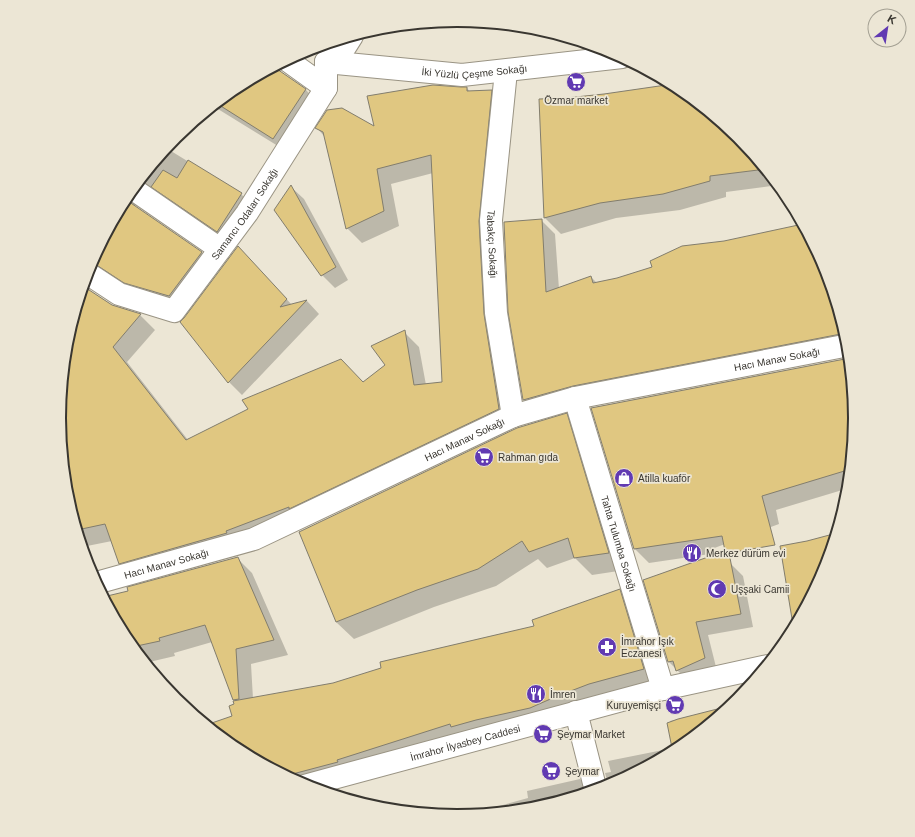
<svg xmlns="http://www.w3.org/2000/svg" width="915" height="837" font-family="Helvetica,sans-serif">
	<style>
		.shadow { fill: #0003 }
		.building { fill: #e0c781; stroke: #827d6d }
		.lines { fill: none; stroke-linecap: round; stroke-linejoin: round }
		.minor-casing { stroke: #9a9484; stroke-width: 24 }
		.tertiary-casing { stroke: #9a9484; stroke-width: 24 }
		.minor { stroke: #fff; stroke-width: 22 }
		.tertiary { stroke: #fff; stroke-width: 22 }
		.labels { text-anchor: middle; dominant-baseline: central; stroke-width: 3.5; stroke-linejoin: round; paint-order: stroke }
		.street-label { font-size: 10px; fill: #393630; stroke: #ece6d5 }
		.poi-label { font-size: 10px; fill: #393630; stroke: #ece6d5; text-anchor: start }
		.rim { fill: none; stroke: #393630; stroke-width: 2 }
	</style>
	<rect width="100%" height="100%" fill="#ece6d5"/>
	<g class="shadow">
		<path d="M360 34 346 54 329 43Z"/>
		<path d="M572 39 601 48 583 50Z"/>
		<path d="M273 67 306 90 318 103 286 151 213 106 236 87Z"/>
		<path d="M467 88 470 92 491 91 506 106 493 236 514 424 135 578 120 563 112 541 82 547 67 496 59 418 67 341 89 266 126 197 167 147 171 151 241 194 256 209 233 246 138 197 135 204 136 207 202 253 217 268 185 311 89 287 90 291 112 305 140 315 155 330 127 362 188 440 364 383 386 365 404 332 419 347 426 385 443 383 433 173 391 184 399 226 362 243 347 228 324 136 317 128H375Z"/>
		<path d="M540 100 739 137 779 185 726 192V197L680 210 616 218 561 234 545 218Z"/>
		<path d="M291 187 304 199 348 280 335 288 322 275Z"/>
		<path d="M541 220 555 234 559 289 591 277 597 283 618 279 653 268 724 242 802 225V221L826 266 848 341 538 414 524 400Z"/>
		<path d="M238 247 292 305 307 301 319 314 242 395 229 382 181 322Z"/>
		<path d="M850 359 856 419 849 488 776 510 779 524 709 550 710 554 649 563 635 549 592 408Z"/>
		<path d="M566 415 583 432 625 570 592 575 575 558 547 568 538 559 496 586 434 607 354 639 336 622 300 532Z"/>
		<path d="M237 558 252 573 288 655 251 664 253 699 333 684 536 627 619 590 632 603 656 682 305 787 236 750 207 726 233 716 235 705V702L233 700 212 642 174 653 175 656 145 663 126 640 129 592Z"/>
		<path d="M730 563 743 576 753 627 708 635 717 671 690 683 669 662 644 581Z"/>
		<path d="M731 707 686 744 670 721Z"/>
		<path d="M663 750H679L609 787 605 773 611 772 608 761Z"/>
		<path d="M580 779 592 792 535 809 463 816 528 798 527 791Z"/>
	</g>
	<g class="building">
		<path d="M274 67 306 89 273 139 216 103 236 87Z"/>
		<path d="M673 84 679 87 739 136 766 169 710 176V181L663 194 600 203 544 218 539 99 566 98 604 94Z"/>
		<path d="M433 85 461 87H467V91L492 90 479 221 484 314 499 409 289 509V507L226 531 227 533 119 564 105 524 77 530 67 496 59 418 67 341 83 286 112 305 141 314 113 347 186 440 248 409 242 400 341 359 363 382 385 365 371 346 405 330 414 385 442 382 431 155 377 169 384 211 346 229 323 132 315 128 327 110 342 108 374 126 367 96Z"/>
		<path d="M188 160 242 193 217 232 151 187 163 170 177 178Z"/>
		<path d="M291 185 336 267 321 276 274 210Z"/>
		<path d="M125 199 202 252 169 296 124 283 92 262Z"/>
		<path d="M542 219 546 292 591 276 593 283 617 278 652 267 650 261 682 246 724 241 803 224 826 266 846 333 573 386 523 400 508 312 504 222Z"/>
		<path d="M238 246 287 299 280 307 307 300 228 383 180 322 184 318Z"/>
		<path d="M850 358 856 419 851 469 762 496 775 545 729 553 741 614 696 622 705 658 676 671 673 661 668 662 643 580 725 551 722 536 634 549 591 408Z"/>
		<path d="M567 413 609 553 574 558 568 538 529 552 522 541 478 569 417 590 336 622 299 532 517 428Z"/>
		<path d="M837 533 826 571 794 631 780 546 807 541Z"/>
		<path d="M238 557 274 640 236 649 239 699 233 700 205 625 159 638 160 641 132 647 126 640 103 597 128 591 127 587Z"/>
		<path d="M620 589 644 669 589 684 555 697 530 708 476 720 451 727 450 724 337 760 338 762 285 776 236 749 206 725 232 716 229 706 234 704 233 701 333 683 381 668 380 662 534 626 532 620Z"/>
		<path d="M733 705 679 750 673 753 667 723 678 719Z"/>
	</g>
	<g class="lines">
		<g class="minor-casing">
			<g id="minor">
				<path d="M287 60 326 88"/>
				<path id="s1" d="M326 62 462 75 622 57"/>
				<path id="s2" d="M506 71 491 220 496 313 513 416"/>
				<path d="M133 189 220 249"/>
				<path id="s3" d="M87 273 119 294 174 311 247 213 326 88V62L340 55 352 36"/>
				<path id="s4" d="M575 398 663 689"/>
				<path id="s5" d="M96 583 254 539 513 416 575 398 849 345"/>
				<path d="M576 712 596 791"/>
			</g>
		</g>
		<g class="tertiary-casing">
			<g id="tertiary">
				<path id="s6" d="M304 786 663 689 768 666"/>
			</g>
		</g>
		<use href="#minor" class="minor"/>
		<use href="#tertiary" class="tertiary"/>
	</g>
	<defs>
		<g id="supermarket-disc" transform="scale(1)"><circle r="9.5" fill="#613ab2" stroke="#ece6d5"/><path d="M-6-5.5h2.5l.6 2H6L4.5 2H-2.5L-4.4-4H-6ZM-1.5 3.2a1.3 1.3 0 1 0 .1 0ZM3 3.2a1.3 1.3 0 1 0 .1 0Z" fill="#fff"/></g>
		<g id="shop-disc" transform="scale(1)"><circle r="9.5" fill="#613ab2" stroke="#ece6d5"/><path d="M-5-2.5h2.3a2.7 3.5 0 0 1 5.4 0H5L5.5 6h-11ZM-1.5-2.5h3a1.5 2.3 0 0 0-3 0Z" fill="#fff"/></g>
		<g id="restaurant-disc" transform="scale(1)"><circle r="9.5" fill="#613ab2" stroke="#ece6d5"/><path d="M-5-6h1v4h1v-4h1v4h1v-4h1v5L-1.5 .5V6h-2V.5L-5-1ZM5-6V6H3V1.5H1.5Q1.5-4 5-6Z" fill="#fff"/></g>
		<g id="mosque-disc" transform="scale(1)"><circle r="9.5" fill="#613ab2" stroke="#ece6d5"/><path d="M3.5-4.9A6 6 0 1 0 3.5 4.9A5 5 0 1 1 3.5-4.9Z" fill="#fff"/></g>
		<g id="pharmacy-disc" transform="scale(1)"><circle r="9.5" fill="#613ab2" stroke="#ece6d5"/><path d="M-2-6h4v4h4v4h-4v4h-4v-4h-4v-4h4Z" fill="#fff"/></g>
	</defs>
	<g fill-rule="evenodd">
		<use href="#supermarket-disc" x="576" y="82"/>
		<use href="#supermarket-disc" x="484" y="457"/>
		<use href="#shop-disc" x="624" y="478"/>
		<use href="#restaurant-disc" x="692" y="553"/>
		<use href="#mosque-disc" x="717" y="589"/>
		<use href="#pharmacy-disc" x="607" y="647"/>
		<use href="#restaurant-disc" x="536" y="694"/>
		<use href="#supermarket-disc" x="675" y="705"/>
		<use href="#supermarket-disc" x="543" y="734"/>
		<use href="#supermarket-disc" x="551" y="771"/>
	</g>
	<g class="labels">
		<g class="street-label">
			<text stroke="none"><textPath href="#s1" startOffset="149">İki Yüzlü Çeşme Sokağı</textPath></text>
			<text stroke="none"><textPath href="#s3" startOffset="216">Samancı Odaları Sokağı</textPath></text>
			<text stroke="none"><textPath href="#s2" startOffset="174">Tabakçı Sokağı</textPath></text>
			<text stroke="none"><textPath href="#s5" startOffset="721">Hacı Manav Sokağı</textPath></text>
			<text stroke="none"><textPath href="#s5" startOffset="397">Hacı Manav Sokağı</textPath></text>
			<text stroke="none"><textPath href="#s4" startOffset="152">Tahta Tulumba Sokağı</textPath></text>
			<text stroke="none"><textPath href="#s5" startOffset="73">Hacı Manav Sokağı</textPath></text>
			<text stroke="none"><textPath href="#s6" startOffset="167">İmrahor İlyasbey Caddesi</textPath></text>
		</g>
		<g class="poi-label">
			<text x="576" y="100" text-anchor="middle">Özmar market</text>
			<text x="498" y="457">Rahman gıda</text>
			<text x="638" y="478">Atilla kuaför</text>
			<text x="706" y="553">Merkez dürüm evi</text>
			<text x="731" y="589">Uşşaki Camii</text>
			<text x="621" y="641">İmrahor Işık<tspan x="621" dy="12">Eczanesi</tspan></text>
			<text x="550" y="694">İmren</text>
			<text x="661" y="705" text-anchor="end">Kuruyemişçi</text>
			<text x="557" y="734">Şeymar Market</text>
			<text x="565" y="771">Şeymar</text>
		</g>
	</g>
	<path d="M0 0H915V837H0ZM66 418a391 391 0 1 1 782 0a391 391 0 1 1-782 0Z" fill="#ece6d5" fill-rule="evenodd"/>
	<path class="rim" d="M66 418a391 391 0 1 1 782 0a391 391 0 1 1-782 0Z"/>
	<g transform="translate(887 28) rotate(30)"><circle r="19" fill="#ece6d5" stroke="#a4a093"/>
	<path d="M0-3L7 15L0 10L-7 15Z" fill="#613ab2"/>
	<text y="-6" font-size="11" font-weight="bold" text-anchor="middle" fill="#393630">K</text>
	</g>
</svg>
